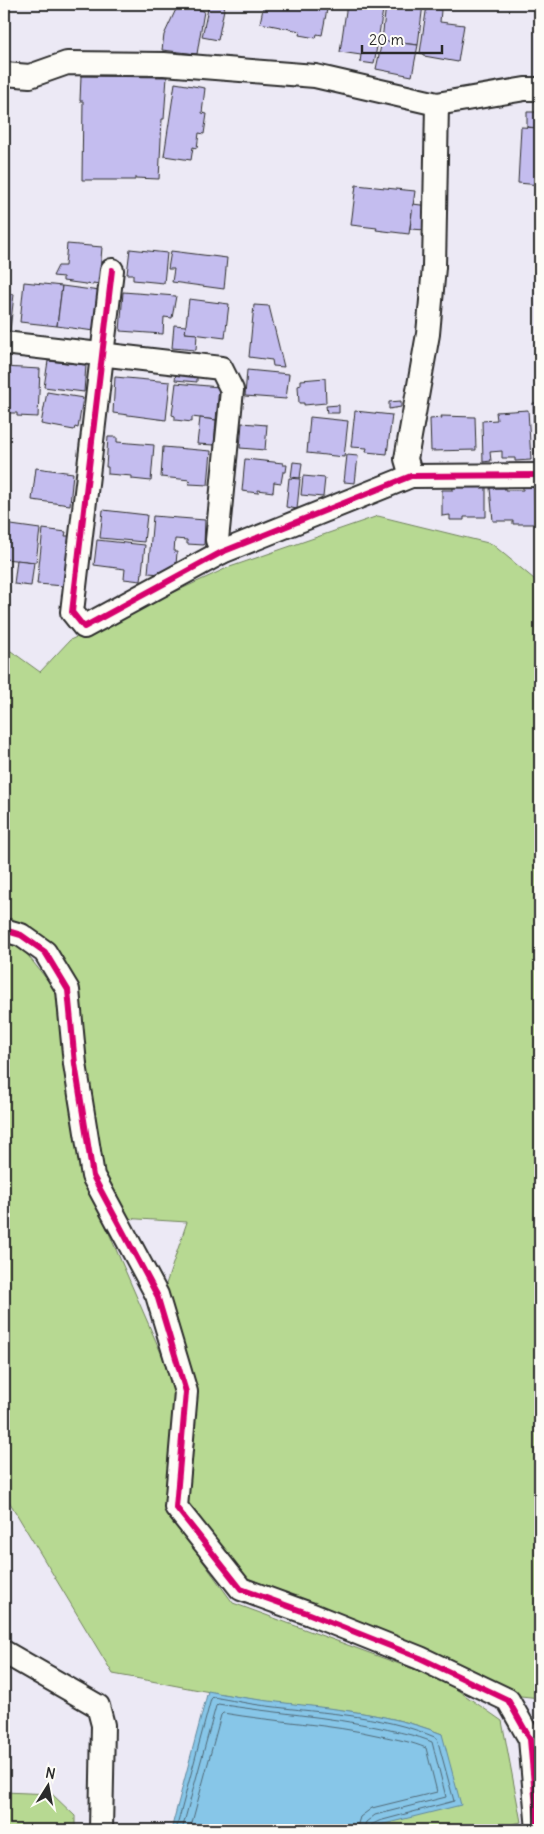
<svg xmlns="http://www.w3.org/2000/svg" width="544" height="1834" font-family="Delius,sans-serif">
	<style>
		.green { fill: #b7d992; stroke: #71825e }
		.water { fill: #87c6e8; stroke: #62889c }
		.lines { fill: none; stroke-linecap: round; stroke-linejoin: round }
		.shore { stroke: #506977; stroke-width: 1 }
		.building { fill: #c4bdef; stroke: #2b2b2b }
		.street-casing { stroke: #2b2b2b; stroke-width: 26 }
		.street { stroke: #fdfcf7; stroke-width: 22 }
		.cycleway-casing { stroke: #fdfcf7; stroke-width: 9 }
		.cycleway { stroke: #d6006c; stroke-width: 6 }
	</style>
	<rect width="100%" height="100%" fill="#ece9f5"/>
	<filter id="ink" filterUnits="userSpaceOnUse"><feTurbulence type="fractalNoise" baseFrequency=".02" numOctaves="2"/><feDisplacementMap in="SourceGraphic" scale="10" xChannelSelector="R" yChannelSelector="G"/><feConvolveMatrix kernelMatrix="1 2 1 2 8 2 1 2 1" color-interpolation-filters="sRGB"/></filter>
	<g filter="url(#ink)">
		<g class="green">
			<path d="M378 516 492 544 540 584V1698L511 1695 245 1583 182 1505 192 1392 163 1293 187 1222 122 1218 99 1173 74 988 4 924V646L40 672 70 640 227 568Z"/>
			<path d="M4 941 22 948 56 991 88 1185 178 1392 165 1509 233 1603 443 1680 502 1721 521 1822 490 1830H371L380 1825 442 1734C379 1709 317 1709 252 1699 205 1692 159 1682 113 1674L4 1493Z"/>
			<path d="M4 1792 52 1794 75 1816V1830H4Z"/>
		</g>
		<path class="water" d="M208 1691C223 1694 238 1697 254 1699 317 1708 382 1710 442 1734L461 1805 380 1825 371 1830H171Z"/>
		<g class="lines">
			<g class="shore">
				<path d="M176 1830 211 1699 213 1697C226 1699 239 1702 252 1704 313 1713 380 1713 437 1738L454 1801 379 1821 371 1825 370 1830"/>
				<path d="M182 1830 216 1706 218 1704C272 1713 327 1716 381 1728 398 1732 416 1735 432 1742L446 1797 375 1815 366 1822 363 1830"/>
				<path d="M190 1830 221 1715 223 1713C276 1722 329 1724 381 1736 396 1739 412 1742 426 1748L437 1792 372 1808 360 1817 356 1830"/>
			</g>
		</g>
		<g class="building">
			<path d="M4 4H7L4 32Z"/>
			<path d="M209 4H225L218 40 202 37Z"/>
			<path d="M264 4H328L322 35 317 34 316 38 299 35 300 31 260 23Z"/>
			<path d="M347 4H384L374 64 360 62 361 55 340 52Z"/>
			<path d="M386 4H423L418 45 382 41Z"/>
			<path d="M178 5 204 11 197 54 162 50 164 35Z"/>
			<path d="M427 5 441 10 440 22 464 25 458 62 424 56V54L420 53Z"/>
			<path d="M382 41 418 45 412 76 376 69Z"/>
			<path d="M81 76 167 77 164 119H162L159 179 135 178V180H82L83 101H80Z"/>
			<path d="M175 83 205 88 202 113 207 114 204 134 199 133 197 148 193 147 191 160 164 156Z"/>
			<path d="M527 112H540V128L527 127Z"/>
			<path d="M521 127 540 128V185L518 183Z"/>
			<path d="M356 185 415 191 409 234 376 230 377 228 351 225Z"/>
			<path d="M413 204 429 206 426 230 410 229Z"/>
			<path d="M67 244 102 247 99 284 93 283V285L63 281V277L53 276 58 266H65Z"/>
			<path d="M130 249 167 253 164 283 133 280V274H127Z"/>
			<path d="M171 251 227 258 224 289 172 282 174 269H168Z"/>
			<path d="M24 282 62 286 57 326 20 322Z"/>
			<path d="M62 286 100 291 94 331 57 326Z"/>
			<path d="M123 292 176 296 172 318 164 317 163 334 120 331Z"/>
			<path d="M4 293 14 294 10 331H4Z"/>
			<path d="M189 299 229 304 225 338 185 333Z"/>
			<path d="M254 305 269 306 284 367 273 366 272 360 249 357Z"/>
			<path d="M174 325 186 326 185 333 197 334 196 350 172 348Z"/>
			<path d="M48 361 86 365 84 392 44 387Z"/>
			<path d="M4 367 40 369 38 417 17 416V413H4Z"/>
			<path d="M247 370 289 374 286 399 245 396Z"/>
			<path d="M176 373 197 376V382L175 380Z"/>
			<path d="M115 377 170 382 166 420 113 413Z"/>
			<path d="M325 378 326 403 304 405V403H299L298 386 301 385V380Z"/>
			<path d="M176 383 219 387 216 420 192 417V422L175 420V416L172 415Z"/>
			<path d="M47 392 83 398 78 428 75 427 74 430 41 424Z"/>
			<path d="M401 401V407L389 409V402Z"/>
			<path d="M533 403H540V455H535Z"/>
			<path d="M339 405V413H327L326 406Z"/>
			<path d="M528 410 531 460 515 461V458H502V451L490 452 491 461 483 462 482 421 497 420 496 412Z"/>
			<path d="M355 411 392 415 387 454 366 452 367 448 351 447Z"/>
			<path d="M441 416 475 417 476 450 431 451 430 419 442 418Z"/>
			<path d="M310 417 348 421 344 457 307 453Z"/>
			<path d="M200 418 216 420 214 445 197 444Z"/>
			<path d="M242 423 267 425 265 450 240 448Z"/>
			<path d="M108 437H117V442L154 445 151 481 132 479V476L108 474V467H106Z"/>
			<path d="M163 447 211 451 208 485 189 484 190 480 161 477Z"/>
			<path d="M347 455 358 456 355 483 344 482Z"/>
			<path d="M245 459 283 463V465H287L286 472H283L281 483 274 482 273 492 258 490V493L242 491Z"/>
			<path d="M293 462 302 463 300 478 291 477Z"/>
			<path d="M36 468 73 473 70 505 32 500Z"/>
			<path d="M303 476 325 478 323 497 301 495Z"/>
			<path d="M289 478 300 479 297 509 286 507Z"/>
			<path d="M453 487H486V517H464V520H450V515L442 516V490H453Z"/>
			<path d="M523 487H534L535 524H513V521H493L490 488H505V490H523Z"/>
			<path d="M103 510 147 515 144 542 100 538Z"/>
			<path d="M153 516 205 520 204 545 187 544V540L175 539 174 552H177L176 565 162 574 148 573Z"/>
			<path d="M4 524 40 529 36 562 4 559Z"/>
			<path d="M43 529 66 532 65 536H70L65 586 37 584Z"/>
			<path d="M97 540 145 545 141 581 124 579 125 569 94 565Z"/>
			<path d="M17 560 34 562 31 586 14 584Z"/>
		</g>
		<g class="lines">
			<g class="street-casing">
				<g id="street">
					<path d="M4 74 30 76 67 63 164 64 315 76 437 104 525 89H540"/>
					<path d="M112 270 72 612 84 627 222 552 411 476 540 475"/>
					<path d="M4 343 221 368 232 390 217 540 222 552"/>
					<path d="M411 476 406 459 428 334 434 267 437 104"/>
					<path d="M4 930 21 935 45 952 68 990 75 1064 93 1176 157 1295 186 1392 176 1507 241 1589 310 1614 420 1658 508 1700 530 1739 538 1830"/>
					<path d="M4 1652 98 1706 103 1725 101 1830"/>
				</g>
			</g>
			<use href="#street" class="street"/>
			<g class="cycleway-casing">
				<g id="cycleway">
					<path d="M112 270 72 612 84 627 222 552 411 476 540 475"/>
					<path d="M4 930 21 935 45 952 68 990 75 1064 93 1176 157 1295 186 1392 176 1507 241 1589 310 1614 420 1658 508 1700 530 1739 538 1830"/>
				</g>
			</g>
			<use href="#cycleway" class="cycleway"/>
		</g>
	</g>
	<rect width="544" height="1834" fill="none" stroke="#fdfcf7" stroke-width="20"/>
	<rect x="10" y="10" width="524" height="1814" fill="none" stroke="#2b2b2b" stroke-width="2" filter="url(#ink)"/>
	<g transform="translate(48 1786) rotate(11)" stroke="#fdfcf7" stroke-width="4" paint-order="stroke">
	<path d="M0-4L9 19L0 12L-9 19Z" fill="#2b2b2b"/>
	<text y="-8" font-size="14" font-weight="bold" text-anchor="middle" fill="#2b2b2b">N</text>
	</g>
	<path d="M362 45v8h80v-8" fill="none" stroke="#2b2b2b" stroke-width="2.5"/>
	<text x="369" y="45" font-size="15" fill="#2b2b2b" stroke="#fdfcf7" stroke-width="4" paint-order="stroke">20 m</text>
</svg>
